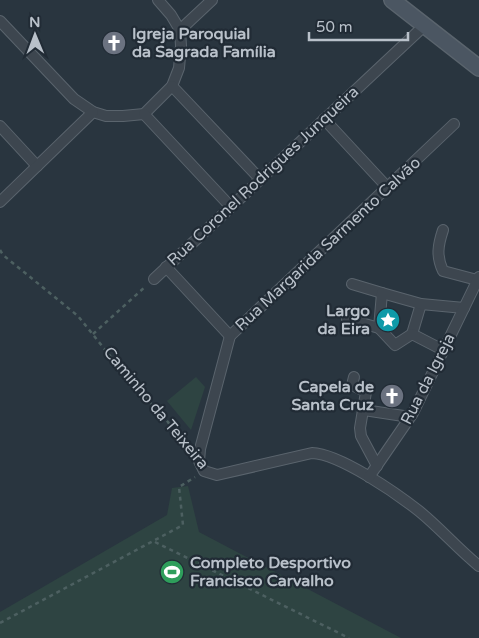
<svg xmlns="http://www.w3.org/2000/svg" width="479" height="638" font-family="'Varela Round',sans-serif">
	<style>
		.green { fill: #2e4442 }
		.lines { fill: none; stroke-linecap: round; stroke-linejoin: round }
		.street-casing { stroke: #5a646d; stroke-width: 12 }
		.secondary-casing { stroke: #5a646d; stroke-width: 18 }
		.path { stroke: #4d6061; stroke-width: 2.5; stroke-dasharray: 4 4; stroke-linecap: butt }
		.street { stroke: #3d464f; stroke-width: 10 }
		.secondary { stroke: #4b5662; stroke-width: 15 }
		.labels { text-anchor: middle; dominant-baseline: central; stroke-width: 4.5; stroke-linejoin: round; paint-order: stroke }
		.poi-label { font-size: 16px; font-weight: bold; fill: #b9c1ca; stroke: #212b35; text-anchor: start }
		.street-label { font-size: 16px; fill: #b9c1ca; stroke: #212b35 }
	</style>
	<rect width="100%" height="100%" fill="#29353f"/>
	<g class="green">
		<path d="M196 377 205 387 191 430 167 401Z"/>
		<path d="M188 486 199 532 401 638H0V612L167 515 172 488Z"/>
	</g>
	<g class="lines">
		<g class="street-casing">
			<g id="street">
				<path d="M0 21 74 99 93 112 106 116H123L144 114 172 86 179 68 181 46 180 30 171 15 158 0"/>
				<path d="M180 30 212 0"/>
				<path d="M172 86 260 179"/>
				<path d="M144 114 230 206"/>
				<path d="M324 119 388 188"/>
				<path d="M454 124 230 336 200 449 199 461 204 471 217 475 312 453C340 454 396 493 419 511 440 528 458 549 479 566"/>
				<path d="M0 126 37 166"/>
				<path d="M0 202 93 112"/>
				<path d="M443 230C438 245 436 256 443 271L477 280"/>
				<path d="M166 267 230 336"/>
				<path d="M154 279 424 26"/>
				<path d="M352 284 382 293"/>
				<path d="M347 319 379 328"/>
				<path d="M412 334 421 304"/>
				<path d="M443 350 412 334 395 345 379 328 382 293 421 304 464 308"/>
				<path d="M354 377 352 385 366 392 360 428 361 436 377 466"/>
				<path d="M364 410 410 417"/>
				<path d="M369 477 413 413 479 277"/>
			</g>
		</g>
		<g class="secondary-casing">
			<path id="secondary" d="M392 0 479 68"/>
		</g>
		<g class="path">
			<path d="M0 250 3 255 78 316 127 377 168 422 184 448 190 452"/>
			<path d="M93 334 146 286"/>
			<path d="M155 542 349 638"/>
			<path d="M0 623 183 525 179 487 195 477"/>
		</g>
		<use href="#street" class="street"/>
		<use href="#secondary" class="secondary"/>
	</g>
	<defs>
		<g id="church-disc" transform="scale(1.25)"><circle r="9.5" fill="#6b7280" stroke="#212b35"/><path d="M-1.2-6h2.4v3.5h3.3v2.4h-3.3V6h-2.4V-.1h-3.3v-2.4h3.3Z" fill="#fff"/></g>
		<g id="sight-disc" transform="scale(1.25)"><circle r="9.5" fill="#0f9aa8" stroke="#212b35"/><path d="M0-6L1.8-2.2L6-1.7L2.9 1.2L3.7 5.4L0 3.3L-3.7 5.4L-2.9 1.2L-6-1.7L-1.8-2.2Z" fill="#fff"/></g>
		<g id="stadium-disc" transform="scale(1.25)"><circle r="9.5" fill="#2e9e5b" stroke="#212b35"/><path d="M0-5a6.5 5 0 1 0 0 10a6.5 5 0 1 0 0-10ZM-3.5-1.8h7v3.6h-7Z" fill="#fff"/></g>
	</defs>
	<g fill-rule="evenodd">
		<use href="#church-disc" x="114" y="43"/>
		<use href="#sight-disc" x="388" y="320"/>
		<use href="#church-disc" x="392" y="396"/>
		<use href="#stadium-disc" x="172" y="572"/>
	</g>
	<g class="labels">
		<g class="poi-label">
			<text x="132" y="34">Igreja Paroquial<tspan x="132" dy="18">da Sagrada Família</tspan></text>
			<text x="370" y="311" text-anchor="end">Largo<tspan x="370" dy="18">da Eira</tspan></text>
			<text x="374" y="387" text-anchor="end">Capela de<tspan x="374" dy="18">Santa Cruz</tspan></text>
			<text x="190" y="563">Completo Desportivo<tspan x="190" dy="18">Francisco Carvalho</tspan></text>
		</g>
		<g class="street-label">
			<text transform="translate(263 176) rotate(-43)">Rua Coronel Rodrigues Junqueira</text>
			<text transform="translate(328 244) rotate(-43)">Rua Margarida Sarmento Calvão</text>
			<text transform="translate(428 379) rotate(-63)">Rua da Igreja</text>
			<text transform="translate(156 408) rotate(50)">Caminho da Teixeira</text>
		</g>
	</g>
	<g transform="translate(35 35) rotate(359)" stroke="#212b35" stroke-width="4" paint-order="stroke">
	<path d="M0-4L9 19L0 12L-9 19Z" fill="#b9c1ca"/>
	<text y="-8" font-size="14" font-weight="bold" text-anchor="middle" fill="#b9c1ca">N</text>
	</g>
	<path d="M309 32v8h99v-8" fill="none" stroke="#b9c1ca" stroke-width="2.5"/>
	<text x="316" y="32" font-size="15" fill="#b9c1ca" stroke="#212b35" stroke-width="4" paint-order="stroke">50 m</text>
</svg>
